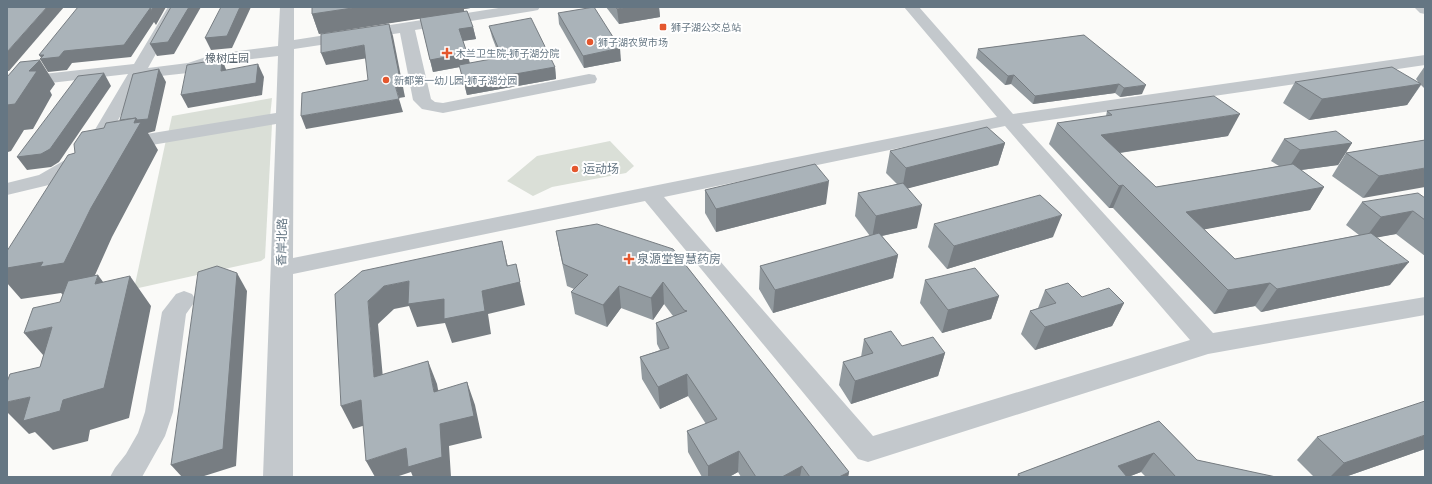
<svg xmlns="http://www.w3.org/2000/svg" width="1432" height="484" font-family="Arial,'Noto Sans SC',sans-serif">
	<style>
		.green { fill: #dadfd7 }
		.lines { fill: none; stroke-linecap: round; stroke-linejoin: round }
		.minor { fill: #c3c8cc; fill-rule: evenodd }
		.wall { fill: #929a9f }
		.shaded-wall { fill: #777d82 }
		.building { fill: #aab3b9; stroke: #777d82 }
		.poi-dot { fill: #e4572e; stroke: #fff; stroke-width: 1.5 }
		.labels { text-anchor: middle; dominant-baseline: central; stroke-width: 4; stroke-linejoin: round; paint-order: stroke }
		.far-poi-label { font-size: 10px; fill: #657683; stroke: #fff; text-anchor: start }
		.far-neighbourhood-label { font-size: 11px; fill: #57646e; stroke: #fff }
		.poi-label { font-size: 12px; fill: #657683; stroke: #fff; text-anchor: start }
		.street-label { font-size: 12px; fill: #657683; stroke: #fff }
	</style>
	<rect width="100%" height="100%" fill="#fafaf8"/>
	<g class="green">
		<path d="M272 98 270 117 168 134 172 116Z"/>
		<path d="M272 124 265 258 261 261 134 289 166 140Z"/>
		<path d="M610 141 634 166 626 173 552 187 533 196 507 181 537 156Z"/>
	</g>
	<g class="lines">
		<g class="minor">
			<path d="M168 7H182L148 68 188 63 215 54 278 46 280 7H294V40L505 7H540L538 10 533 11 415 30 431 99 435 102 443 103 589 74 595 75 597 79 595 83 589 84 443 113 422 109 413 100 400 33 294 49 293 258 997 117 904 7H919L1013 114 1425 55V65L1022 124 1213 333 1425 297V315L1208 354 868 462 858 459 645 201 293 274V477H263L276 124 122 150 115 148 113 144 115 140 122 138 276 113 278 56 219 63 204 69 188 73 142 78 105 143 103 147 96 149 89 147 87 143 128 74 7 88V78L134 64ZM1005 126 1190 340 873 436 664 197Z"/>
			<path d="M1414 7H1425V14L1420 13Z"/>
			<path d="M79 154 86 156 89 160 86 164 53 184 7 195V183L39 175 72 156Z"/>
			<path d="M184 291 192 294 196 300 186 314 173 412 165 436 142 477H110L115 468 126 454 138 433 145 412 162 312 176 294Z"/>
		</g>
	</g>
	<g class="wall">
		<path d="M312 7H477L464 9V11L473 27 476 39 463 41 470 63 500 58 492 37 489 26 555 67 556 79 467 95 460 67 433 72 420 18 319 34 312 14Z"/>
		<path d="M606 7H659L660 17 619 24Z"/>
		<path d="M558 13 621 61 584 68 559 24Z"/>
		<path d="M1084 35 1142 94 1120 97 1115 93 1033 104 1011 84 1005 85 976 58 978 49Z"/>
		<path d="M1425 66V89L1421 85 1407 105 1309 120 1283 103 1295 82 1419 83 1416 79Z"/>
		<path d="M1107 111 1228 136 1120 153 1156 187 1279 166 1271 161 1284 139 1352 143 1338 165 1301 170 1324 187 1310 210 1204 229 1235 259 1359 235 1346 225 1362 202 1425 198V256L1396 234 1377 237 1390 285 1261 312 1255 306 1214 314 1113 208H1109L1049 144 1057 123 1106 116Z"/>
		<path d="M1425 140 1363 198 1332 176 1346 153Z"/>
		<path d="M1005 143 998 165 908 188 917 228 882 236 898 255 893 278 773 313 759 289 760 266 870 236 855 216 858 193 897 184 886 173 890 151Z"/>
		<path d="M705 190 826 204 716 232 705 213Z"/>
		<path d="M934 224 1053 237 947 269 928 247Z"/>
		<path d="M556 231 673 249 849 472 848 477H741L738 472 729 477H702L688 452 687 431 706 424 688 396 660 409 642 379 640 357 660 350 657 344 656 323 673 316 664 304 653 320 621 308 607 327 575 314 571 292 574 289 567 286 560 253Z"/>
		<path d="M925 280 999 296 991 319 942 333 920 303Z"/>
		<path d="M1045 290 1082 297 1124 303 1112 326 1035 350 1021 334 1030 311 1038 308Z"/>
		<path d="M864 339 902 346 945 353 938 376 851 404 839 385 843 362 861 357Z"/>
		<path d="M1159 421 1197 460 1276 477H1146L1141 472 1128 477H1017L1018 474Z"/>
		<path d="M1317 437 1425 449 1345 477H1314L1297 460Z"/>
	</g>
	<g class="shaded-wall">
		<path d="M47 7H64L9 71H7V52Z"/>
		<path d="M151 7H166L156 25 154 22 131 57 72 63 67 70 48 72 40 59H42L39 55 64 51Z"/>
		<path d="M189 7H201L174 54 157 56 150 44Z"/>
		<path d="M240 7H251L232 48 211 50 205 38Z"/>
		<path d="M359 7H477L464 9V12L319 34 312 14Z"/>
		<path d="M630 7H659L660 17 619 24 617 9Z"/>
		<path d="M389 24 393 36 405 97 399 98 395 85Z"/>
		<path d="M473 27 476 39 462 41 459 29Z"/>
		<path d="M364 45 368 58 326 65 321 53Z"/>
		<path d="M620 48 621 61 584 68 583 56Z"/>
		<path d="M467 53 470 65 433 72 430 60Z"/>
		<path d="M222 59 227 72 221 71Z"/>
		<path d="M40 60 55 84 50 91 52 95 33 129 24 130 11 151 8 152 7 153V105L29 71Z"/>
		<path d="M258 64 264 77 262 95 188 108 181 95Z"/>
		<path d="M555 67 556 79 467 95 464 83Z"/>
		<path d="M159 69 166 82 155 131 148 133 158 150 112 237 87 293 64 296 61 293 21 299 7 283V268L127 136Z"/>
		<path d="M104 73 111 86 59 162 51 167 27 170 17 157Z"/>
		<path d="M1014 75 1011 84 1005 85 1008 76Z"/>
		<path d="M1119 84 1115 93 1033 104 1035 96Z"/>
		<path d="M1421 84 1407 105 1309 120 1322 99Z"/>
		<path d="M1146 85 1142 94 1120 97 1124 88Z"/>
		<path d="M399 99 403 112 306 129 301 116Z"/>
		<path d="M1240 114 1228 136 1092 157 1101 135Z"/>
		<path d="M1005 143 998 165 902 190 906 168Z"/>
		<path d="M1352 143 1338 165 1286 172 1300 150Z"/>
		<path d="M1425 168V187L1363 198 1379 176Z"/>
		<path d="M829 181 826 204 716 232V209Z"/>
		<path d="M1123 185 1113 208H1109L1119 186Z"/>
		<path d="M1324 187 1310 210 1174 235 1186 212Z"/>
		<path d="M922 205 917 228 872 238 876 216Z"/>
		<path d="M1413 211 1396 234 1364 240 1381 217Z"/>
		<path d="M1062 215 1053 237 947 269 954 246Z"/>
		<path d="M502 241 512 284 516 264 525 305 488 314 491 334 452 343 445 323 417 327 409 306 394 309 378 324 385 400 374 377 368 301 384 286 409 281 482 291 507 266Z"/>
		<path d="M898 255 893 278 773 313 775 290Z"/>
		<path d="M1409 262 1390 285 1261 312 1277 289Z"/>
		<path d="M237 273 247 291 236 466 201 477H182L171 465Z"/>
		<path d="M98 275 120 305 95 284Z"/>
		<path d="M130 276 151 306 129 418 90 430 88 441 53 450 35 432 29 434 7 412V402L30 397 63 400Z"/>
		<path d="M663 282 664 304 653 320 651 298Z"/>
		<path d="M1270 283 1255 306 1214 314 1228 290Z"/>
		<path d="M619 286 621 308 607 327 603 305Z"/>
		<path d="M999 296 991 319 942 333 948 310Z"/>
		<path d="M1124 303 1112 326 1035 350 1045 327Z"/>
		<path d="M52 327 50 363 24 333Z"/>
		<path d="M945 353 938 376 851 404 855 381Z"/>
		<path d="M428 361 437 384 443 415 434 392Z"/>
		<path d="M687 374 688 396 660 409 658 387Z"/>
		<path d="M467 382 475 405 482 438 449 446 451 477H413L411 472 396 477H375L366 461 406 448 440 424Z"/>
		<path d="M361 400 372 423 353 429 341 406Z"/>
		<path d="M1425 435V449L1345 477H1330L1344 463Z"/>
		<path d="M739 451 738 472 729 477H708V466Z"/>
		<path d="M1154 453 1141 472 1128 477H1111L1118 466Z"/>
		<path d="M802 466 800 477H782Z"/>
		<path d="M849 472 848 477H839Z"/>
	</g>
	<g class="building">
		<path d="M7 7H47L7 52Z"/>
		<path d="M78 7H151L124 45 64 51 59 57 40 59 44 55H39Z"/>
		<path d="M151 7H153L150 13Z"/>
		<path d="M171 7H189L168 42 150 44Z"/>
		<path d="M221 7H240L227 36 205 38Z"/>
		<path d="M312 7H359L312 14Z"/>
		<path d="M594 7 620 48 583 56 558 13Z"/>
		<path d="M616 7H630L617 9Z"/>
		<path d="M467 11 473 27 459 29 467 53 430 60 420 18Z"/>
		<path d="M531 18 555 67 464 83 459 65 502 57 489 26Z"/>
		<path d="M389 24 401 84 395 85 399 99 301 116 302 93 368 80 364 45 321 53V34Z"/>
		<path d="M1084 35 1146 85 1124 88 1119 84 1035 96 1014 75 1008 76 978 49Z"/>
		<path d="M222 59 221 71 258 64 256 83 181 95 187 65Z"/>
		<path d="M40 60 29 71H37L15 104 7 105V77L20 62Z"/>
		<path d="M1392 67 1421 84 1322 99 1295 82Z"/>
		<path d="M159 69 148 119 137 120 136 118 120 120 133 74Z"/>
		<path d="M104 73 50 149 41 154 17 157 78 76Z"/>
		<path d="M1214 96 1240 114 1101 135 1156 187 1293 164 1324 187 1186 212 1235 259 1371 233 1409 262 1277 289 1270 283 1228 290 1123 185 1119 186 1057 123 1112 115 1107 111Z"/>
		<path d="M136 118 134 123 141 122 91 208 64 263 40 267 43 262 7 268V251L68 155 75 153 74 144 82 132 104 128 106 123Z"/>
		<path d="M987 127 1005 143 906 168 890 151Z"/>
		<path d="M1336 131 1352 143 1300 150 1284 139Z"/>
		<path d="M1425 140V168L1379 176 1346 153Z"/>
		<path d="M815 164 829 181 716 209 705 190Z"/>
		<path d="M903 183 922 205 876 216 858 193Z"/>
		<path d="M1418 193 1425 198V220L1413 211 1381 217 1362 202Z"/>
		<path d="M1040 195 1062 215 954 246 934 224Z"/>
		<path d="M597 224 673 249 849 472 839 477H810L802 466 782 477H756L739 451 708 466 687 431 717 419 687 374 658 387 640 357 669 348 656 323 687 311 684 310 663 282 651 298 619 286 603 305 571 292 588 275 563 264 556 231Z"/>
		<path d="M879 233 898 255 775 290 760 266Z"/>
		<path d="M502 241 507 266 516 264 520 282 482 291 485 311 444 319V299L408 304 409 281 384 286 368 301 374 377 428 361 434 392 467 382 474 416 440 424 442 457 408 467 406 448 366 461 361 400 341 406 335 294 362 271Z"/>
		<path d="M217 266 237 273 223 449 171 465 198 272Z"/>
		<path d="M975 268 999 296 948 310 925 280Z"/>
		<path d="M98 275 95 284 130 276 104 388 63 400 60 411 23 421 30 397 7 402V382L10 374 40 367 52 327 24 333 33 308 60 302 68 281Z"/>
		<path d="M1068 283 1082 297 1109 288 1124 303 1045 327 1030 311 1056 303 1045 290Z"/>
		<path d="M891 331 902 346 933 337 945 353 855 381 843 362 873 353 864 339Z"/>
		<path d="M1425 401V435L1344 463 1317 437Z"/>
		<path d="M1159 421 1197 460 1276 477H1176L1154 453 1118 466 1127 477H1020L1018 474Z"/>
	</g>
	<g class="poi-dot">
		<rect x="659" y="23" width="8" height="8" rx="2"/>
		<circle cx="590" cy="42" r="4"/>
		<path d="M445 47h4v4h4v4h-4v4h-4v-4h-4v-4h4z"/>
		<circle cx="386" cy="80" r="4"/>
		<circle cx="575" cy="169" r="4"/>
		<path d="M627 253h4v4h4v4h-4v4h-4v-4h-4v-4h4z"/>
	</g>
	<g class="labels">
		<g class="far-poi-label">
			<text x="671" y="27">狮子湖公交总站</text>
			<text x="598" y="42">狮子湖农贸市场</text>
			<text x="456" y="53">木兰卫生院-狮子湖分院</text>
			<text x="394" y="80">新都第一幼儿园-狮子湖分园</text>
		</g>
		<g class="far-neighbourhood-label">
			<text x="227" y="58">橡树庄园</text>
		</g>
		<g class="poi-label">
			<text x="583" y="169">运动场</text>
			<text x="637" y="259">泉源堂智慧药房</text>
		</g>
		<g class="street-label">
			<text transform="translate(282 242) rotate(-89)">香岸北路</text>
		</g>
	</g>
	<rect width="1432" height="484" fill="none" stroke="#657683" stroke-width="16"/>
</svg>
